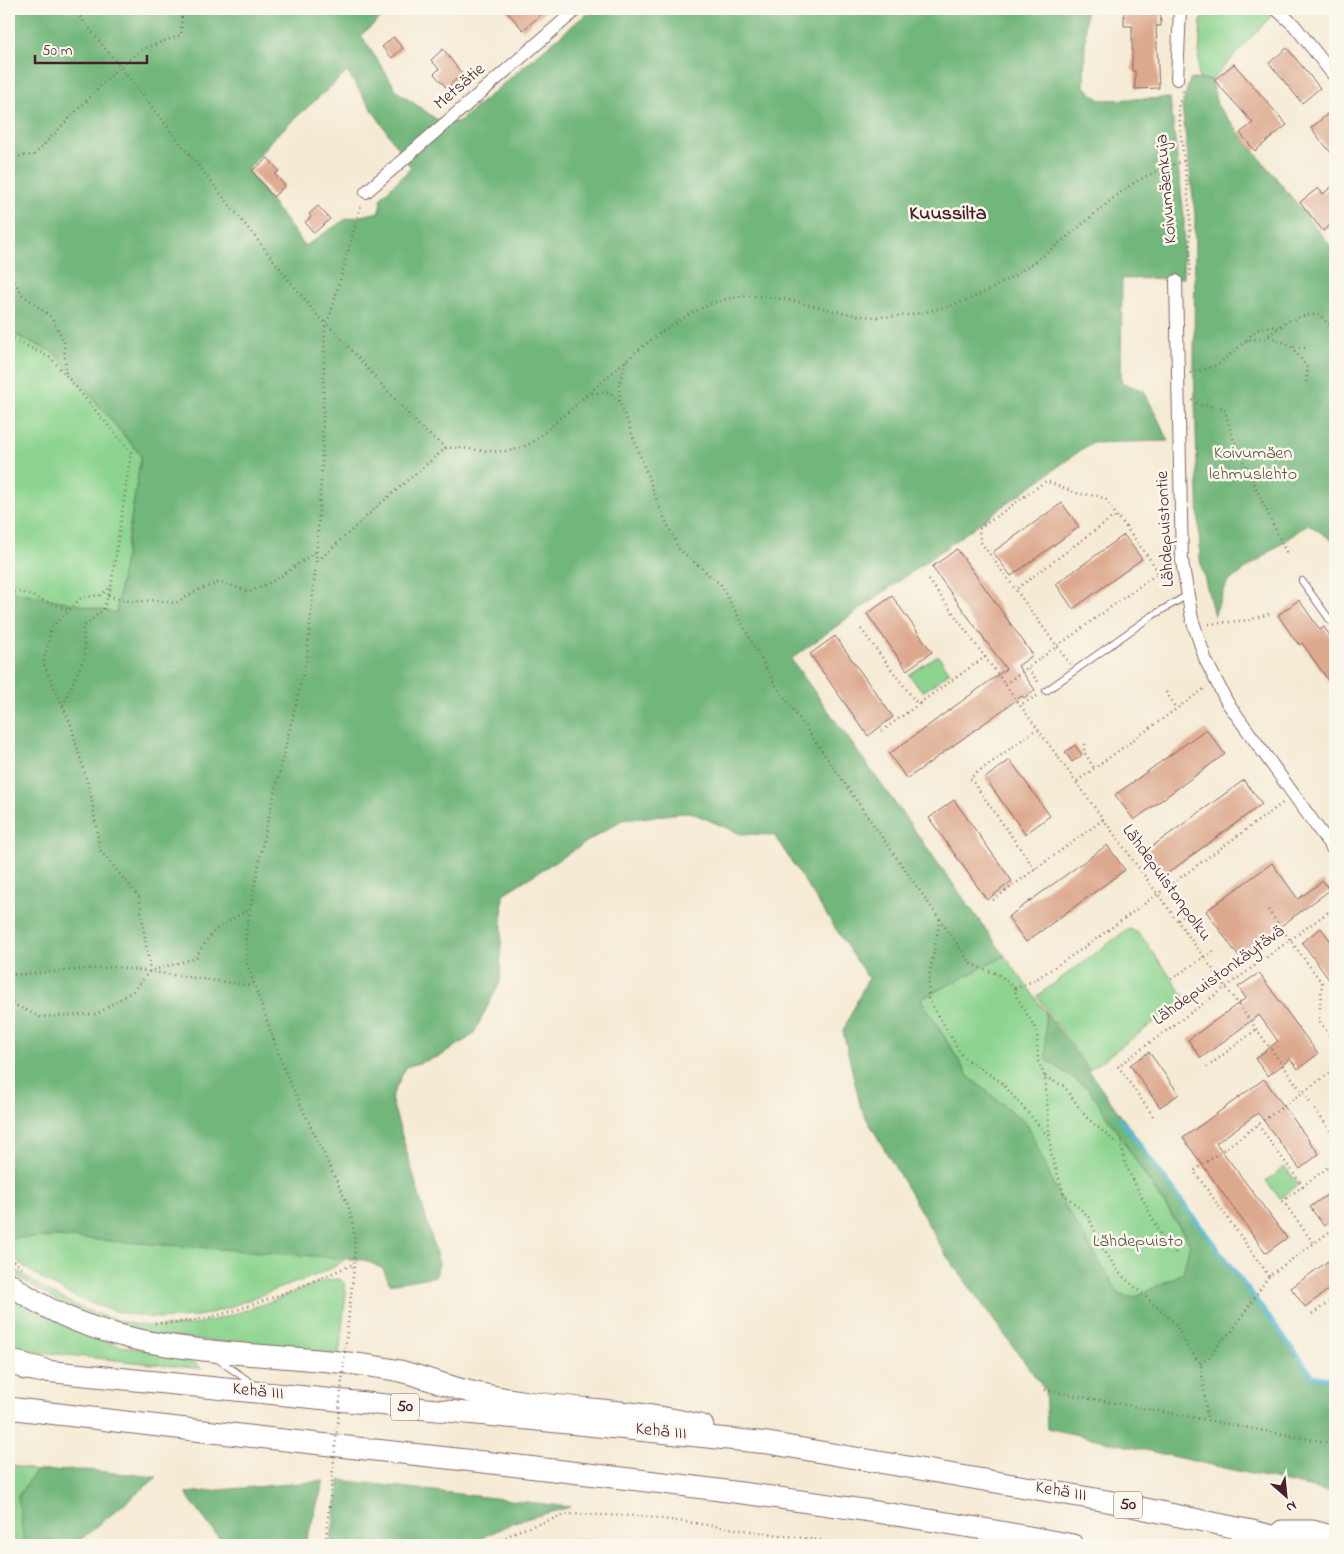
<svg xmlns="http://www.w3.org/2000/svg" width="1344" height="1554" font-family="'Indie Flower',sans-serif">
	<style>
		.green { fill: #8cd48f; stroke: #6b7a5d }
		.forest { fill: #71b67a; stroke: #5e6a52; fill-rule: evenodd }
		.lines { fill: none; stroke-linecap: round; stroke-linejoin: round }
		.stream { stroke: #52b9d1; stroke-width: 4.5 }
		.building { fill: #dda98e }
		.service-casing { stroke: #866666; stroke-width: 8 }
		.minor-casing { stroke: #866666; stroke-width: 14 }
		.trunk-casing { stroke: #866666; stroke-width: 23 }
		.motorway-casing { stroke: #866666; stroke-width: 26 }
		.path { stroke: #866666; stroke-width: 2.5; stroke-dasharray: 1 4; stroke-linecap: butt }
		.service { stroke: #fff; stroke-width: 6 }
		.minor { stroke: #fff; stroke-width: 12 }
		.trunk { stroke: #fff; stroke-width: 21 }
		.motorway { stroke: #fff; stroke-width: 24 }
		.path-bridge { stroke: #866666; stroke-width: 2.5; stroke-dasharray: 1 4; stroke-linecap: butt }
		.labels { text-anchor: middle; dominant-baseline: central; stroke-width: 5; stroke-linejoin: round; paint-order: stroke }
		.shield { fill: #fbf7ec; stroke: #7f6065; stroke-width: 1 }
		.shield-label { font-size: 16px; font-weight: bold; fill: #4a1f2b }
		.street-label { font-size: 18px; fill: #4a1f2b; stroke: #fbf7ec }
		.park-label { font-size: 18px; fill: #5e5549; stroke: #fbf7ec }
		.quarter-label { font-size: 20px; font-weight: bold; fill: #4a1f2b; stroke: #fbf7ec }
	</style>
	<rect width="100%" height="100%" fill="#fbf7ec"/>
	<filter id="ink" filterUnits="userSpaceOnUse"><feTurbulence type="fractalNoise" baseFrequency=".02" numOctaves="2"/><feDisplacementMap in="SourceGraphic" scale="10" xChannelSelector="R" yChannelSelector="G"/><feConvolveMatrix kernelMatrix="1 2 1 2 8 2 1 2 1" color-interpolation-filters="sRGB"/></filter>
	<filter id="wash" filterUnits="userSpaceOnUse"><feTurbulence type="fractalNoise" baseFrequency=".0096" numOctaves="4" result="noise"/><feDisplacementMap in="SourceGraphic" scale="20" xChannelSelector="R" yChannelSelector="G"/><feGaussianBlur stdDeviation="1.12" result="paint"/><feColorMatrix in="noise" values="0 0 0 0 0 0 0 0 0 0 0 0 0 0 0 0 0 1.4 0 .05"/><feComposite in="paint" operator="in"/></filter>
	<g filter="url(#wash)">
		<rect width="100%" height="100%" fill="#f5ebd5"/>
		<g class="green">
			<path d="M1208 9H1260L1272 15 1212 80 1199 79 1198 72 1201 21Z"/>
			<path d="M9 332 55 353 141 456 116 613 9 590Z"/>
			<path d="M938 655 950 672 923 692 909 675Z"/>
			<path d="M1130 929 1140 934 1186 999 1089 1070 1037 996 1125 931Z"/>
			<path d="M1005 956 1045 1011 1046 1059 1089 1089 1190 1244 1183 1273 1134 1298 1120 1295 1058 1195 1027 1124 969 1077 921 999Z"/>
			<path d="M1285 1167 1299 1184 1280 1199 1266 1181Z"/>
			<path d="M9 1236 11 1238 59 1237 346 1258C332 1272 297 1282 277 1289 251 1298 225 1311 198 1316 135 1327 54 1297 9 1253Z"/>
			<path d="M9 1265C63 1305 131 1338 200 1323 243 1314 285 1295 326 1280L340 1279 345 1284 346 1293 339 1355 149 1334 72 1310 9 1272Z"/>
			<path d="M9 1294 93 1337 120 1346 185 1356 202 1369 9 1349Z"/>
			<path d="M9 1464 36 1471 18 1496 24 1545H9Z"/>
		</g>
		<g class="forest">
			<path d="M9 9H392L361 35 398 92 436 119 458 122 592 9H1086L1084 86 1100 100 1170 98 1184 217 1183 278 1122 279 1121 382 1144 391 1169 441 1091 443 791 659 1005 956 921 999 969 1077 1027 1124 1058 1195 1120 1295 1134 1298 1183 1273 1190 1243 1089 1089 1046 1059 1045 1011 1311 1378 1335 1383V1493L1047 1428 1045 1390 946 1255 861 1109 843 1031 868 978 774 835 741 834 690 812 622 820 503 894 500 982 473 1035 441 1056 406 1067 391 1098 439 1263 436 1276 390 1284 383 1269 365 1260 59 1237 11 1238 9 1236V590L116 613 141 456 55 353 9 332ZM347 72 411 168 382 196 379 212 346 219 305 246 248 171 271 140Z"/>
			<path d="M1190 79 1212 80 1217 105 1335 251V542L1308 524 1227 583 1214 616 1200 560 1194 368 1195 214 1182 107Z"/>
			<path d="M86 1470 157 1477 74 1545H24L18 1496 36 1471Z"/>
			<path d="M340 1480 570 1507 514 1522 468 1545H330Z"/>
			<path d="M324 1481 305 1545H224L185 1493Z"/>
			<path d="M577 1540 637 1545H539Z"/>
		</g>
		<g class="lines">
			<path class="stream" d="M1120 1119 1313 1376 1335 1380"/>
		</g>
		<g id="blocks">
			<g class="building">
				<path d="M505 9H548L523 30Z"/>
				<path d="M1124 9H1160L1161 26H1156L1159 88 1135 89V71H1132V26H1124Z"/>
				<path d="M393 37 403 48 392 58 382 47Z"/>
				<path d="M1287 48 1320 88 1302 103 1269 63Z"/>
				<path d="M443 49 462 74 447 88 434 74 439 69 431 60Z"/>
				<path d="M1234 64 1287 125 1255 151 1240 133 1253 123 1214 80Z"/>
				<path d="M1330 112 1335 119V158L1311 128Z"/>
				<path d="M268 158 279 171 275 174 285 186 273 197 252 171Z"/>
				<path d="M1335 184V221L1323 231 1300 202 1318 188 1323 194Z"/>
				<path d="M318 206 330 219 314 233 305 222 311 217 309 214Z"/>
				<path d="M1062 503 1079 527 1011 576 993 552Z"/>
				<path d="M1124 535 1142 559 1073 609 1056 584Z"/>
				<path d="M957 549 1033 655 1018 666 1035 690 1024 698 1022 696 907 779 889 754 1006 669 932 567Z"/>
				<path d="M892 596 932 652 907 670 867 614Z"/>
				<path d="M1299 600 1320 630 1324 627 1335 643V690L1302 643 1300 645 1294 639 1278 615Z"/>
				<path d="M835 636 893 717 868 736 810 654Z"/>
				<path d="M1206 729 1225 754 1134 820 1115 795Z"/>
				<path d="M1075 745 1082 755 1072 762 1065 752Z"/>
				<path d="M1010 760 1050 816 1025 834 985 778Z"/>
				<path d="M1244 780 1262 804 1161 878 1143 853Z"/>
				<path d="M954 800 1012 881 987 900 929 818Z"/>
				<path d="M1107 845 1125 870 1026 942 1008 917Z"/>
				<path d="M1272 863 1298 899 1323 881 1330 890 1239 957 1206 911Z"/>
				<path d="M1321 928 1335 947V988L1302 942Z"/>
				<path d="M1259 973 1318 1054 1298 1069 1290 1059 1268 1076 1255 1059 1278 1041 1259 1015 1201 1058 1188 1040 1246 998 1238 987Z"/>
				<path d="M1149 1052 1179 1094 1160 1107 1130 1065Z"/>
				<path d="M1264 1079 1319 1154 1300 1169 1258 1113 1216 1143 1287 1238 1266 1253 1183 1138Z"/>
				<path d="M1335 1189V1218L1324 1226 1310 1207Z"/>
				<path d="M1335 1256V1285L1305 1307 1291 1288Z"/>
			</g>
		</g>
	</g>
	<g filter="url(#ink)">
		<use href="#blocks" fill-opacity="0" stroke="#866666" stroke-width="1"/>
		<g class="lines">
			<g class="service-casing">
				<g id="service">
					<path d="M1302 581 1335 627"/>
					<path d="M1046 691 1150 617 1186 596"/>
					<path d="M216 1358 253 1384"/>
				</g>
			</g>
			<g class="minor-casing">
				<g id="minor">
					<path d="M1276 9 1294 25 1335 77"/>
					<path d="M1177 79 1180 9"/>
					<path d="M366 192 577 9"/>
					<path d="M1176 281 1182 561 1192 619 1206 661 1227 702 1335 852"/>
				</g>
			</g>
			<g class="trunk-casing">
				<g id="trunk">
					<path d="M9 1283C117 1367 267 1346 395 1370 419 1375 443 1385 467 1391 487 1396 507 1399 527 1402 586 1410 645 1411 703 1426"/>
					<path d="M25 1369 768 1443 1107 1501 1252 1531 1306 1545"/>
					<path d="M9 1408C364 1453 722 1479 1073 1545"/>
					<path d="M1282 1531H1312L1335 1537"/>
				</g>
			</g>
			<g class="motorway-casing">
				<path id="motorway" d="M9 1362 41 1370"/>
			</g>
			<g class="path">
				<path d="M74 9 317 315 336 333 420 427 446 448"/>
				<path d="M1183 91 1178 107 1190 214V276"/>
				<path d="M9 157 34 155 120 66 145 48 181 35 182 9"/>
				<path d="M9 273 22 294 51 317 64 341 66 375"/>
				<path d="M1269 336 1291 346"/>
				<path d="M9 337 51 358 131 452 111 587 100 595 81 598 52 627 43 663 70 722 91 796 100 850 139 897 150 971"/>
				<path d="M1247 340C1256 328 1264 325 1278 327"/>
				<path d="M1305 348 1291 346 1308 369 1306 384"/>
				<path d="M626 361 619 384 620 402 661 511 679 549 721 585 773 681 971 964 1000 975 1015 989 1016 996 1037 1031 1038 1061 1045 1077 1051 1154 1064 1194 1088 1216 1102 1247 1119 1273 1175 1323 1188 1348 1201 1364 1207 1419"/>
				<path d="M1190 373 1218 365 1247 340 1265 338 1286 322 1306 315H1320L1329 325 1330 330 1335 333"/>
				<path d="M592 393 609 392 620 402"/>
				<path d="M1192 400 1200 405 1224 408 1234 442 1287 554"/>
				<path d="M1334 402 1335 404"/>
				<path d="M318 561 381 503 446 448C471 446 500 458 525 446 539 440 552 425 564 415 611 376 654 328 711 304 762 283 812 310 863 316 891 319 920 314 946 307 998 293 1044 256 1085 222 1103 207 1121 190 1141 179 1155 171 1169 166 1184 161"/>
				<path d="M929 580 985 657"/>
				<path d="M9 593 21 592 69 610"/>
				<path d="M108 596 132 602 155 600 176 603 200 589 221 582 250 592 275 580 317 551"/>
				<path d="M1209 624 1249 620 1272 613"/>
				<path d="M861 629 916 702 920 703 985 657 1020 705"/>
				<path d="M1070 664 980 541 979 529 1046 481 1079 494 1099 496 1106 500 1118 518"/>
				<path d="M1028 669 1039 683"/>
				<path d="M1005 684 1158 573 1154 565 1123 523 1119 519 1113 517 1015 590"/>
				<path d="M1166 692 1176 708"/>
				<path d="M1037 696 1020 705 1335 1137"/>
				<path d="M63 705 85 656 83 627 103 610 111 588"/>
				<path d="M882 731 920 703"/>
				<path d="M1085 744 1084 752 1094 768"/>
				<path d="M1077 781 1205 688"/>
				<path d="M1035 869 970 778 1037 729"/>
				<path d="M993 900 1104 819"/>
				<path d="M1268 910 1322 983 1319 1020 1335 1044"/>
				<path d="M940 919 929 977 928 998 963 1057 1001 1082 1049 1137"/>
				<path d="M1178 920 1188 913"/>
				<path d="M9 975 116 967 253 986"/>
				<path d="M1171 979 1215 950"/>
				<path d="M1015 989 1035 980 1085 947 1284 802"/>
				<path d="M9 1000 13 1004 40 1017 97 1014 133 991 150 971 196 958C215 924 219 927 250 909"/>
				<path d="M1207 1067 1257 1029"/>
				<path d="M1045 1077 1064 1086 1085 1116 1122 1148 1125 1164 1166 1245 1177 1254"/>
				<path d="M1153 1116 1118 1066 1335 907"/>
				<path d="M1258 1125 1303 1186 1335 1162"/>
				<path d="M1303 1186 1283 1201 1314 1244"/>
				<path d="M9 1258 25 1270"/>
				<path d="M1269 1276 1194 1171 1335 1069"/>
				<path d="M350 1303C354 1268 359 1239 348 1205L285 1072 246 961V930L264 837 307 657 316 562 322 462 325 324 330 316 361 205"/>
				<path d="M1312 1314 1335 1298"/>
				<path d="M155 1323C219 1325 296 1288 354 1264"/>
				<path d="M1201 1364 1211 1355 1221 1341 1232 1331 1269 1276 1335 1228"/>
				<path d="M1045 1390 1335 1444"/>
				<path d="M326 1545V1537"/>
				<path d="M493 1545 517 1531 568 1514 641 1516 854 1545"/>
			</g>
			<use href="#service" class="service"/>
			<use href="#minor" class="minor"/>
			<use href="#trunk" class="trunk"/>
			<use href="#motorway" class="motorway"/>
			<path class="path-bridge" d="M326 1537 350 1303"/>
		</g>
	</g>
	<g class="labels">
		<g class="shield">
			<rect x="391" y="1393.5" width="28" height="27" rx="4"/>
			<rect x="1114" y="1491.5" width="28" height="27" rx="4"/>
		</g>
		<g class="shield-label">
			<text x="405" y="1407">50</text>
			<text x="1128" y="1505">50</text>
		</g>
		<g class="street-label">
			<text transform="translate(460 87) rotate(-41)">Metsätie</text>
			<text transform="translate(1167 189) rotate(-95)">Koivumäenkuja</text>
			<text transform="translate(1166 529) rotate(-93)">Lähdepuistontie</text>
			<text transform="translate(1166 883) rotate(54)">Lähdepuistonpolku</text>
			<text transform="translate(1219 976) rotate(-36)">Lähdepuistonkäytävä</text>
			<text transform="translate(258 1392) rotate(6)">Kehä III</text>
			<text transform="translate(661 1432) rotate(6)">Kehä III</text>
			<text transform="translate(1061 1492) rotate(10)">Kehä III</text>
		</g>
		<g class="park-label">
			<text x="1253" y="454">Koivumäen<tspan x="1253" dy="21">lehmuslehto</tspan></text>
			<text x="1138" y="1242">Lähdepuisto</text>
		</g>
		<g class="quarter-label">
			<text x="948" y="214">Kuussilta</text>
		</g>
	</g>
	<rect width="1344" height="1554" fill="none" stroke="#fbf7ec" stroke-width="30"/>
	<g transform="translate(1286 1496) rotate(153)" stroke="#fbf7ec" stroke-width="4" paint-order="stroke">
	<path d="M0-4L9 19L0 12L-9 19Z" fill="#4a1f2b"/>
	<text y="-8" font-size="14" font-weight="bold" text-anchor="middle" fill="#4a1f2b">N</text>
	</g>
	<path d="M35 55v8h112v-8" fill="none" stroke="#4a1f2b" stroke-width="2.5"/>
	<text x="42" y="55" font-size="15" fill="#4a1f2b" stroke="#fbf7ec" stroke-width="4" paint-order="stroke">50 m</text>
</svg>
